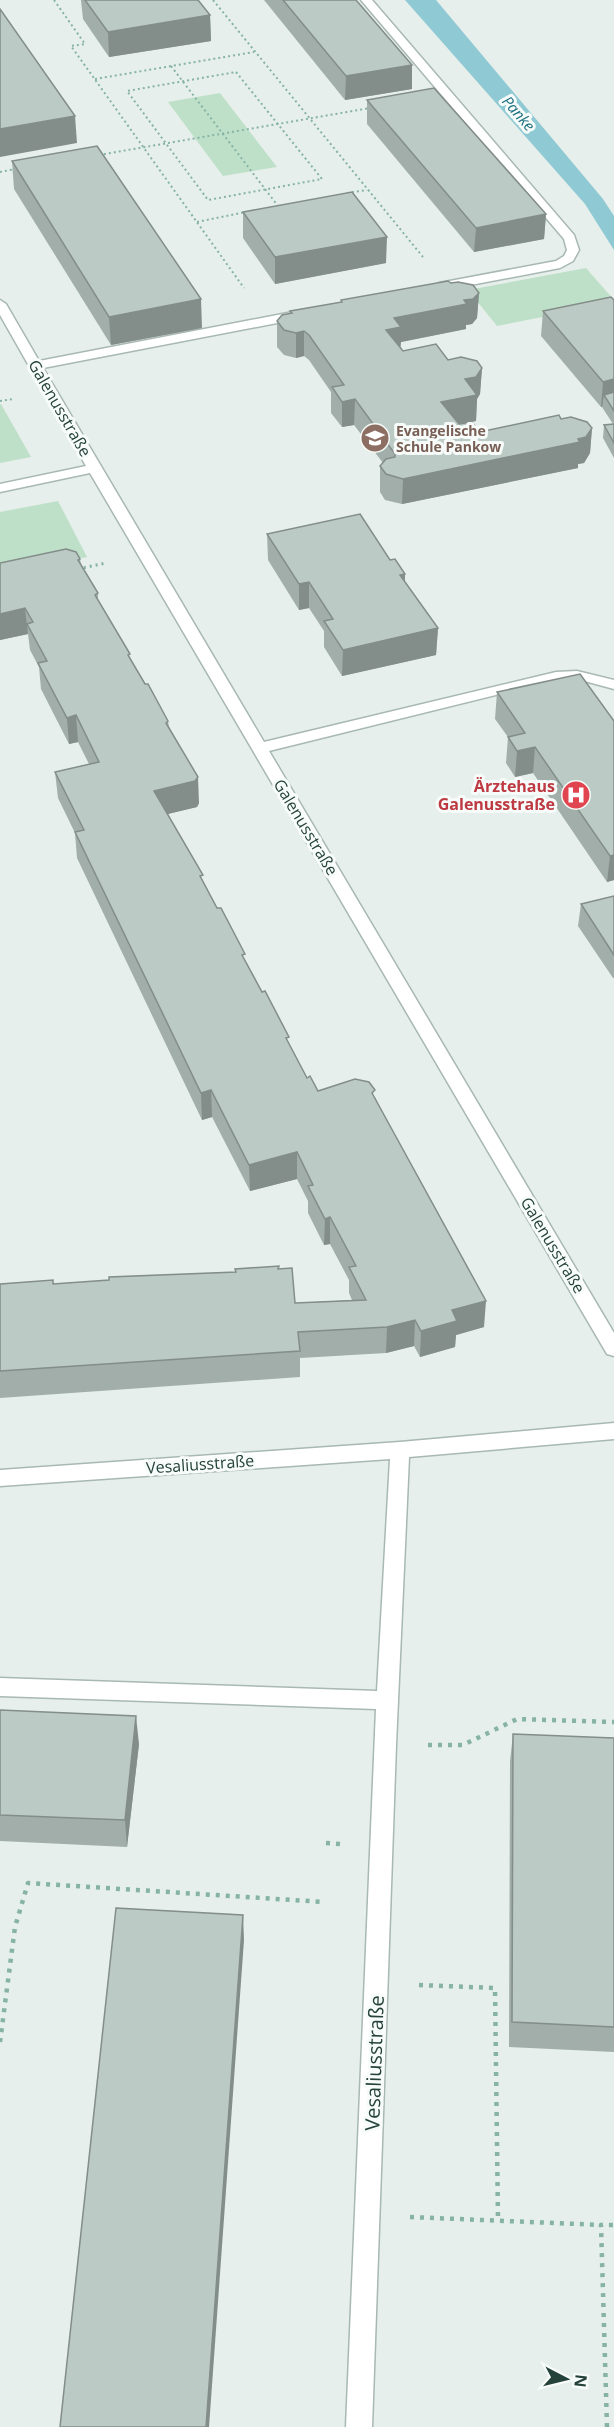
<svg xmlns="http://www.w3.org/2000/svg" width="614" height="2427" font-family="'Open Sans',sans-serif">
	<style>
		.green { fill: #bfe0c8 }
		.water { fill: #8ec9d4 }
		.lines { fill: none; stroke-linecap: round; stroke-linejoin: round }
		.minor-casing { stroke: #a8b8b2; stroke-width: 3 }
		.path-far2 { stroke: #86b3a5; stroke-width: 2; stroke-dasharray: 2 3; stroke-linecap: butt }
		.path-far1 { stroke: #86b3a5; stroke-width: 3; stroke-dasharray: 2 4; stroke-linecap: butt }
		.path { stroke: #86b3a5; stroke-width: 4.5; stroke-dasharray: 4 6; stroke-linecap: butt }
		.minor { fill: #fff; fill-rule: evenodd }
		.wall { fill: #a1aea9 }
		.shaded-wall { fill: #838d89 }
		.building { fill: #bbcac4; stroke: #838d89; stroke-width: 1.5 }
		.labels { text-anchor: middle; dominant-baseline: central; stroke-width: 6; stroke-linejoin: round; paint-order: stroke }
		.far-education-label { font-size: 14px; font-weight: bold; fill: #785e54; stroke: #f7fbf9; text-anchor: start }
		.far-water-label { font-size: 15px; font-style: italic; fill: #1c6f80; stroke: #f7fbf9 }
		.street-label { font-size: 16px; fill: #24423a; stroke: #f7fbf9 }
		.health-label { font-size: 16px; font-weight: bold; fill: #be3a42; stroke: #f7fbf9; text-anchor: end }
		.near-street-label { font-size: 20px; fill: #24423a; stroke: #f7fbf9 }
	</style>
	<rect width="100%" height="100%" fill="#e6efeb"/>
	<g class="green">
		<path d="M220 93 277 167 223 176 168 102Z"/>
		<path d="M586 268 614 300V303L497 326 468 290Z"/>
		<path d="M0 404H1L31 457 0 463Z"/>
		<path d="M58 501 87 557 0 576V512Z"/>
	</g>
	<path class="water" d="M405 0H436L603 199 614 216V250L585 204Z"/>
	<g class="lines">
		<g class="minor-casing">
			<g id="minor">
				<path d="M361 0H372L574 235 579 250 573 261 560 268 439 291 435 290 433 287 439 283 556 261 564 256 567 250 564 239Z"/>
				<path d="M0 300 6 304 39 361 303 310 309 314 303 318 43 368 264 742 556 672 577 671 614 680V689L577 679 556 680 269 751 614 1333V1356L607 1354 90 473 0 492V484L86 466 0 315Z"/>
				<path d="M614 1423V1439L409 1457 396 1745 372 2427H346L376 1709 0 1696V1678L377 1691 390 1459 0 1486V1470L400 1442Z"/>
			</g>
		</g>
		<g class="path-far2">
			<path d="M54 0 85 44 71 46 244 288"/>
			<path d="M213 0 423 257"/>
			<path d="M171 66 278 206"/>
			<path d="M236 72 322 179 208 200 127 91Z"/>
			<path d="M95 79 254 52"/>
			<path d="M99 155 370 108"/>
			<path d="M0 172 15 169"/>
			<path d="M347 193 367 190"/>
			<path d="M197 222 246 212"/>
			<path d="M0 401 13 399"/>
		</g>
		<path class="path-far1" d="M78 569 106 563"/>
		<g class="path">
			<path d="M428 1745H463L517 1719 614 1722"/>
			<path d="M326 1843 341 1844"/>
			<path d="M419 1985 495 1988 498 2220"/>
			<path d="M0 2042 15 1927 28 1883 324 1902"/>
			<path d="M410 2217 601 2225"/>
			<path d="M607 2427 601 2225H614"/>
		</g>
		<use href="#minor" class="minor"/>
	</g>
	<g class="wall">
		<path d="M81 0H198L210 15 211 41 109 57 83 19Z"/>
		<path d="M264 0H356L412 65V89L345 100Z"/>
		<path d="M367 100 546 214 544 239 474 252 367 124Z"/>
		<path d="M12 161 202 328 111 345 14 189Z"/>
		<path d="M243 212 386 263 275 284 243 238Z"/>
		<path d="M451 283 479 293 477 318 472 324 466 325V329L401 342 400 347 403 351 448 360 482 368 480 394 477 399 476 421 459 424 480 432 561 419 592 428 590 453 584 463 578 464V468L402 504 385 500 380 492V466L383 463 354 425 342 427 331 413V392L309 360 304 356 296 358 284 355 277 347V321L290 313V311L341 302V300Z"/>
		<path d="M614 300V458L603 438 604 425 613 424 602 407H601L541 336 543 311Z"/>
		<path d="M267 534 390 560 405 574V582L438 628 436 655 342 676 324 647V631L309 608 299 610 268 560Z"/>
		<path d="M80 559 81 565 98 593V600L131 660 168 721 169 727 199 803 197 807 168 814 307 1078 318 1091 375 1097 484 1327 456 1335 455 1347 420 1357 414 1346 386 1353 300 1358V1377L0 1398V1284H53L279 1269 295 1303 352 1300 349 1293V1280L330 1244 324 1245 308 1213V1201L297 1179 250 1191 212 1117 202 1120 77 858 75 833 58 798 55 772 89 764 78 742 69 744 41 689 39 667 30 650 28 634 0 640V563Z"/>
		<path d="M580 674 614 880 607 882 533 773 515 777 506 763 508 737 495 719 497 692Z"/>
		<path d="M614 896V978H613L578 926 581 904Z"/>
		<path d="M0 1710 139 1744 127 1847 0 1841Z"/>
		<path d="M513 1734 614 1738V2052L509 2047 510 1761Z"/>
	</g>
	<g class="shaded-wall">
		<path d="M210 15 211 41 109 57 108 32Z"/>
		<path d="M412 65V89L345 100 346 76Z"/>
		<path d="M75 116 77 143 0 157V129Z"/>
		<path d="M546 214 544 239 474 252 476 228Z"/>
		<path d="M387 237 386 263 275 284V257Z"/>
		<path d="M479 293 477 318 472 324 466 325V329L401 342 400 352 386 330 394 318 464 300Z"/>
		<path d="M201 299 202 328 111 345 109 317Z"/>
		<path d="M304 331V356L296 358V333Z"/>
		<path d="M482 368 480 394 477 399 476 421 440 428 441 402 465 379Z"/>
		<path d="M614 379V404L604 395 602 407H601L603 382Z"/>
		<path d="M355 399 354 425 342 427V402Z"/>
		<path d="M592 428 590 453 584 463 578 464V468L402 504 403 479Z"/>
		<path d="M405 574 404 600 400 575Z"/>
		<path d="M309 582V608L299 610V584Z"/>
		<path d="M25 608 28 634 0 640V614Z"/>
		<path d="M438 628 436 655 342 676 343 650Z"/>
		<path d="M76 715 78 742 69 744 67 718Z"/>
		<path d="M535 747 533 773 515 777 517 751Z"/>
		<path d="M198 777 199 803 197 807 155 817 154 791Z"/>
		<path d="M614 855V880L607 882 610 856Z"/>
		<path d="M211 1090 212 1117 202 1120 201 1093Z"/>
		<path d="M297 1152V1179L250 1191 249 1165Z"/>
		<path d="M330 1217V1244L324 1245 325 1219Z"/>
		<path d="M486 1301 484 1327 456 1335 455 1347 420 1357 421 1331 452 1310Z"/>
		<path d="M415 1320 414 1346 386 1353 387 1327Z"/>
		<path d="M136 1716 139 1744 127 1847 125 1820Z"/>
		<path d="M243 1915 244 1940 209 2427H206Z"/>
	</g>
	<g class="building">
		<path d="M85 0H198L210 15 108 32Z"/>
		<path d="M283 0H356L412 65 346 76Z"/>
		<path d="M0 9 75 116 0 129Z"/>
		<path d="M434 88 546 214 476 228 367 100Z"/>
		<path d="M97 146 201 299 109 317 12 161Z"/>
		<path d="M352 192 387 237 275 257 243 212Z"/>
		<path d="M448 281 451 283 458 282 473 285 479 293 473 299 464 300 467 304 394 318 401 327 386 330 403 351 436 344 448 360 461 357 477 361 482 368 476 377 465 379 477 395 441 402 459 424 472 422 480 432 559 415 561 419 571 417 587 422 592 428 586 437 578 439 580 442 403 479 386 474 380 466 386 459 395 457V454L355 399 342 402 332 387 344 385 309 335 304 331 296 333 284 330 277 321 282 315 292 313 290 311 342 302 341 300Z"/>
		<path d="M611 297 614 300V379L603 382 543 311Z"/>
		<path d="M614 392V411L604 395Z"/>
		<path d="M614 424V443L604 425Z"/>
		<path d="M360 514 390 560 395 559 405 574 400 575 438 628 343 650 324 621 333 619 309 582 299 584 267 534Z"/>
		<path d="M66 549 76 552 80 559 78 560 98 593 95 595 130 654 128 655 145 684H148L168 721 166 723 198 777 195 781 154 791 203 875 200 876 217 908H221L245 954 242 955 262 992 265 991 289 1037 286 1038 307 1078 310 1076 318 1091 355 1079 369 1082 375 1090 372 1093 486 1301 452 1310 457 1321 421 1331 415 1320 387 1327 298 1332 300 1351 0 1371V1284L53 1280V1284L109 1280V1277L236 1272 235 1269 279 1266 278 1269 292 1268 295 1303 366 1300 349 1267 356 1266 330 1217 325 1219 308 1186 313 1185 297 1152 249 1165 211 1090 201 1093 75 832 84 830 55 772 99 762 76 715 67 718 38 663 47 661 27 624 33 622 25 608 0 614V563Z"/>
		<path d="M580 674 614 721V855L610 856 535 747 517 751 508 737 525 733 497 692Z"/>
		<path d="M614 896V955L581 904Z"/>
		<path d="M0 1710 136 1716 125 1820 0 1815Z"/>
		<path d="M513 1734 614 1738V2027L512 2022Z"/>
		<path d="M116 1908 243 1915 206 2427H60Z"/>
	</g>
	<defs>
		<g id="school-disc" transform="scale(1.5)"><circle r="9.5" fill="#8d6e63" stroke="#f7fbf9"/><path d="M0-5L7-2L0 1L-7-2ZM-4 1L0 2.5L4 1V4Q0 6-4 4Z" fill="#fff"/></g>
		<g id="hospital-disc" transform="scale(1.5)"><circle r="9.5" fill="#e0444e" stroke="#f7fbf9"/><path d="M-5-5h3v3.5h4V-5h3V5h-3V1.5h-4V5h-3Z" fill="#fff"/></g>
	</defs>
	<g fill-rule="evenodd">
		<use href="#school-disc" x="375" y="438"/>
		<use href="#hospital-disc" x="576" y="795"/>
	</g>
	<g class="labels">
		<g class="far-education-label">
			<text x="396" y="430">Evangelische<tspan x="396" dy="16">Schule Pankow</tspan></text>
		</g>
		<g class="far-water-label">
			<text transform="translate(519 113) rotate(49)">Panke</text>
		</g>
		<g class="street-label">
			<text transform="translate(60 408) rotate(60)">Galenusstraße</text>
			<text transform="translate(306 827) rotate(59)">Galenusstraße</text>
			<text transform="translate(553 1245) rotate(59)">Galenusstraße</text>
			<text transform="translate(200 1464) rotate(-4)">Vesaliusstraße</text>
		</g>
		<g class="health-label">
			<text x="555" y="786">Ärztehaus<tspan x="555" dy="18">Galenusstraße</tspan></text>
		</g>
		<g class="near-street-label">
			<text transform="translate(374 2063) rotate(-88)">Vesaliusstraße</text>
		</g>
	</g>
	<g transform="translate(566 2379) rotate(97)" stroke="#f7fbf9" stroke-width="4.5" paint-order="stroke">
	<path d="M0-4.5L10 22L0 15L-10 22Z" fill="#24423a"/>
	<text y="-9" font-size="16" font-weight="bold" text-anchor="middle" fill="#24423a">N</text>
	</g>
</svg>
